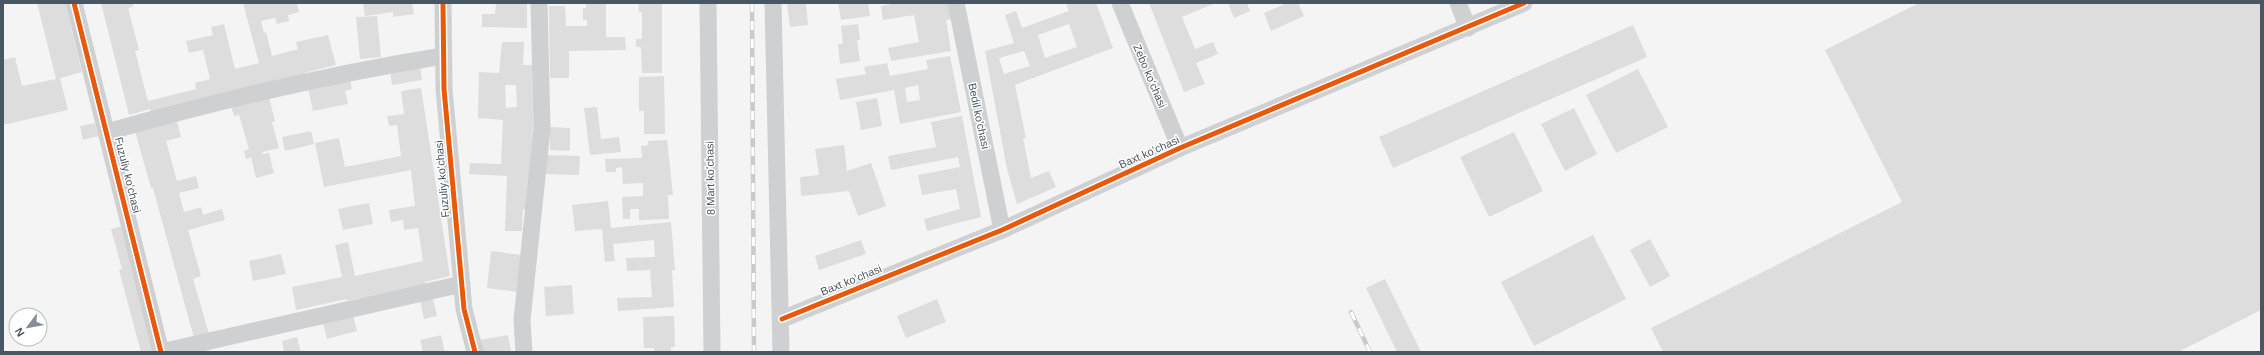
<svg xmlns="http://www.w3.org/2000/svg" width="2264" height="355" font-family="Arial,sans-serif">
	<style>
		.building { fill: #ddddde; fill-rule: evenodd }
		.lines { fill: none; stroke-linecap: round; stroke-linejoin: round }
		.minor { stroke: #ced0d2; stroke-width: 17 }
		.rail-casing { stroke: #c9cacc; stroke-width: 4.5 }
		.rail { stroke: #fff; stroke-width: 3; stroke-dasharray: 9; stroke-linecap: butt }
		.cycleway-casing { stroke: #fff; stroke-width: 8 }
		.cycleway { stroke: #e8590c; stroke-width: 5 }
		.labels { text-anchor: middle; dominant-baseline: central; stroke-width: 3; stroke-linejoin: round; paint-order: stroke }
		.street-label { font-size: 11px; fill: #4a5661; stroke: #fff }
	</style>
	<rect width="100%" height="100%" fill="#f4f4f4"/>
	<g class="building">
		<path d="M37 3H65L82 72 60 78 68 110 3 125V60L15 57 22 86 56 79Z"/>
		<path d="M101 3H133V7L128 8 139 50 135 51 148 101 196 89 195 83 210 79 203 50 189 53 186 41 213 35 211 27 224 24 235 69 259 63 243 3H297L299 12 288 15 289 21 277 24 275 18 261 21 264 33 266 32 272 56 298 49 296 42 328 35 336 65 304 73 305 79 151 113 150 109 129 115Z"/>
		<path d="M363 3H412L414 14 393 17V12L365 16Z"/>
		<path d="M496 3H527V28L482 27V14H495Z"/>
		<path d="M586 3H606V37H625L626 50 569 51V78H550L549 6H565L566 26H587V20H583V8H586Z"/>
		<path d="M638 3H662V73H642L641 47H636V39H642V12H639Z"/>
		<path d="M787 3H806L808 25 790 27Z"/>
		<path d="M838 3H868L870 16 841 20Z"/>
		<path d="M896 3H950L953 19 946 20 951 51 891 61 888 48 919 42 914 15 883 20 881 6Z"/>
		<path d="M1066 3H1096L1113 48 1015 85 1026 138H1023L1031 178 1049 171 1056 187 1017 204 1007 169 985 51 1014 43 1005 15 1016 11 1022 28 1069 11ZM1069 24 1077 47 1045 58 1038 35ZM1024 51 1030 66 1004 74 999 58Z"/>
		<path d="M1149 3H1216L1182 17 1195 49 1213 42 1218 54 1196 63 1205 84 1184 92Z"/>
		<path d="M1228 3H1247L1250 11 1234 18Z"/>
		<path d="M1287 3H1298L1304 16 1271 31 1264 13Z"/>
		<path d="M1919 3H2261V310L2178 352H1663L1651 328 1902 202 1825 50Z"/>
		<path d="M377 16 381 57 360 59 356 17Z"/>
		<path d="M858 24 860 40H857L860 61 840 64 838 44H843L841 26Z"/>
		<path d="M1633 25 1647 57 1393 168 1379 137Z"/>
		<path d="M502 42H524L523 65H532L533 122 530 210 523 209 522 231H505L507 176 469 174 470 163 501 164 503 120 478 118 479 72 499 73ZM505 85H516L517 107 506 108Z"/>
		<path d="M950 56 961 112 900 124 894 90 840 100 836 79 866 74 864 67 887 63 890 76 928 69 926 60ZM918 85 920 100 907 102 905 88Z"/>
		<path d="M420 66 422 80 392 85 390 71Z"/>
		<path d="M1638 69 1668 127 1616 153 1586 95Z"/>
		<path d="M664 76 665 134H644V111H639V77Z"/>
		<path d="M350 80 352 89 345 91 348 104 313 111 308 88Z"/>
		<path d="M421 88 450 276 425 282 426 284 347 301V299L296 310 292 287 342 277 335 245 348 242 355 276 423 261 418 228 404 230 403 220 391 222 389 210 415 206 411 170 324 187 315 143 339 138 345 167 401 156 397 125 389 126 387 116 404 114 401 91Z"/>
		<path d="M269 97 275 121 272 122 279 148 262 152 263 154 269 153 274 173 256 178 251 157 246 159 244 151 249 149 239 115 234 116 231 107Z"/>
		<path d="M877 98 882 126 861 130 856 102Z"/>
		<path d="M597 107 601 139 619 137 621 152 590 155 584 108Z"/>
		<path d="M1574 108 1597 154 1565 171 1541 124Z"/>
		<path d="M962 116 981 217 927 231 924 219 960 209 956 189 922 195 918 175 960 167 958 157 891 170 888 156 936 147 931 122Z"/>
		<path d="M176 118 181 137 166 141 177 181 196 176 199 188 179 193 184 212 201 207 203 215 222 209 225 220 188 230 201 276 193 279 209 334 194 338 153 188H151L135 131Z"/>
		<path d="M95 123 98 136 83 140 80 126Z"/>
		<path d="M550 127 570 128V151L550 150Z"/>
		<path d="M311 131 314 144 285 151 282 137Z"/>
		<path d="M1514 132 1543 191 1489 217 1460 157Z"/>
		<path d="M667 140 673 195H668L669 219 639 220V209H630V219H623L622 197 643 196V183L623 184 622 167 616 168V172H606L605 159 642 158 641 146 648 145V141Z"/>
		<path d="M844 145 847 171 871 163 886 206 858 216 849 191 801 196 800 177 819 175 815 149Z"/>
		<path d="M546 155 580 156 579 175 546 174Z"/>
		<path d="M608 201 611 228 671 222 675 270H672L674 307 618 311 617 298 652 297 650 270 627 271 626 258 655 257 654 240 613 244 615 261 605 262 602 229 575 231 572 205Z"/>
		<path d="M369 203 373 224 343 230 338 209Z"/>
		<path d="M122 226 154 352H141L119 270 122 269 111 229Z"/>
		<path d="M1593 235 1626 299 1534 346 1501 282Z"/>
		<path d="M1650 239 1670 276 1650 287 1630 250Z"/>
		<path d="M861 240 866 254 819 270 815 256Z"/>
		<path d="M491 251 521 255 517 292 487 288Z"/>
		<path d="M281 254 286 274 253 281 249 261Z"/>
		<path d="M1385 279 1421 352H1397L1366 288Z"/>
		<path d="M572 285 574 314 546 316 544 287Z"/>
		<path d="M433 298 437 316 424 319 420 300Z"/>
		<path d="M937 299 946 322 906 338 897 316Z"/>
		<path d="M353 315 357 331 327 339 323 323Z"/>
		<path d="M674 316 675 347H671V352H654V348H644L643 317Z"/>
		<path d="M441 335 445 352H423L420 340Z"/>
		<path d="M508 335 511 352H477L474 341Z"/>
		<path d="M297 337 301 352H284L282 341Z"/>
	</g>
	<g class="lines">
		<g class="minor">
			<path d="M74 3 161 352"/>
			<path d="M443 3 444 89 464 309 475 352"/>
			<path d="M708 3 712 352"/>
			<path d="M773 3 781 352"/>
			<path d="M956 3 1002 230"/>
			<path d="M1120 3 1180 148"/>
			<path d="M1458 3 1468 28"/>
			<path d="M107 132C217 101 330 74 443 56"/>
			<path d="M782 319 1002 230 1180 148 1524 3"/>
			<path d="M161 352 462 284"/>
			<path d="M524 352 522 320 542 129 539 3"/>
		</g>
		<g class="rail-casing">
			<g id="rail">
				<path d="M752 3 754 352"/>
				<path d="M1351 312 1370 352"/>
			</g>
		</g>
		<use href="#rail" class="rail"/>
		<g class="cycleway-casing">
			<g id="cycleway">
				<path d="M74 3 161 352"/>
				<path d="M443 3 444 89 464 309 475 352"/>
				<path d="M782 319 1002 230 1180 148 1524 3"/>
			</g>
		</g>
		<use href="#cycleway" class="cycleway"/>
	</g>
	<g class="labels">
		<g class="street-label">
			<text transform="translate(1150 76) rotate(67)">Zebo koʻchasi</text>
			<text transform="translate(979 116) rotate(78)">Bedil ko'chasi</text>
			<text transform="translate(1149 152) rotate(-24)">Baxt koʻchasi</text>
			<text transform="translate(128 175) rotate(76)">Fuzuliy koʻchasi</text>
			<text transform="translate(710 178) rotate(-91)">8 Mart koʻchasi</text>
			<text transform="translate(442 179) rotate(-95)">Fuzuliy koʻchasi</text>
			<text transform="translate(851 280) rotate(-22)">Baxt koʻchasi</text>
		</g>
	</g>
	<rect width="2264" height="355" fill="none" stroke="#4a5661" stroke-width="8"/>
	<g transform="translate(28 327) rotate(238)"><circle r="19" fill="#ffffff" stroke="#b7bbc0"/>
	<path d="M0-3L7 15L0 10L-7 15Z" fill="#868d94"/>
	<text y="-6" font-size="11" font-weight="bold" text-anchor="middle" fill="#4a5661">N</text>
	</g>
</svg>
